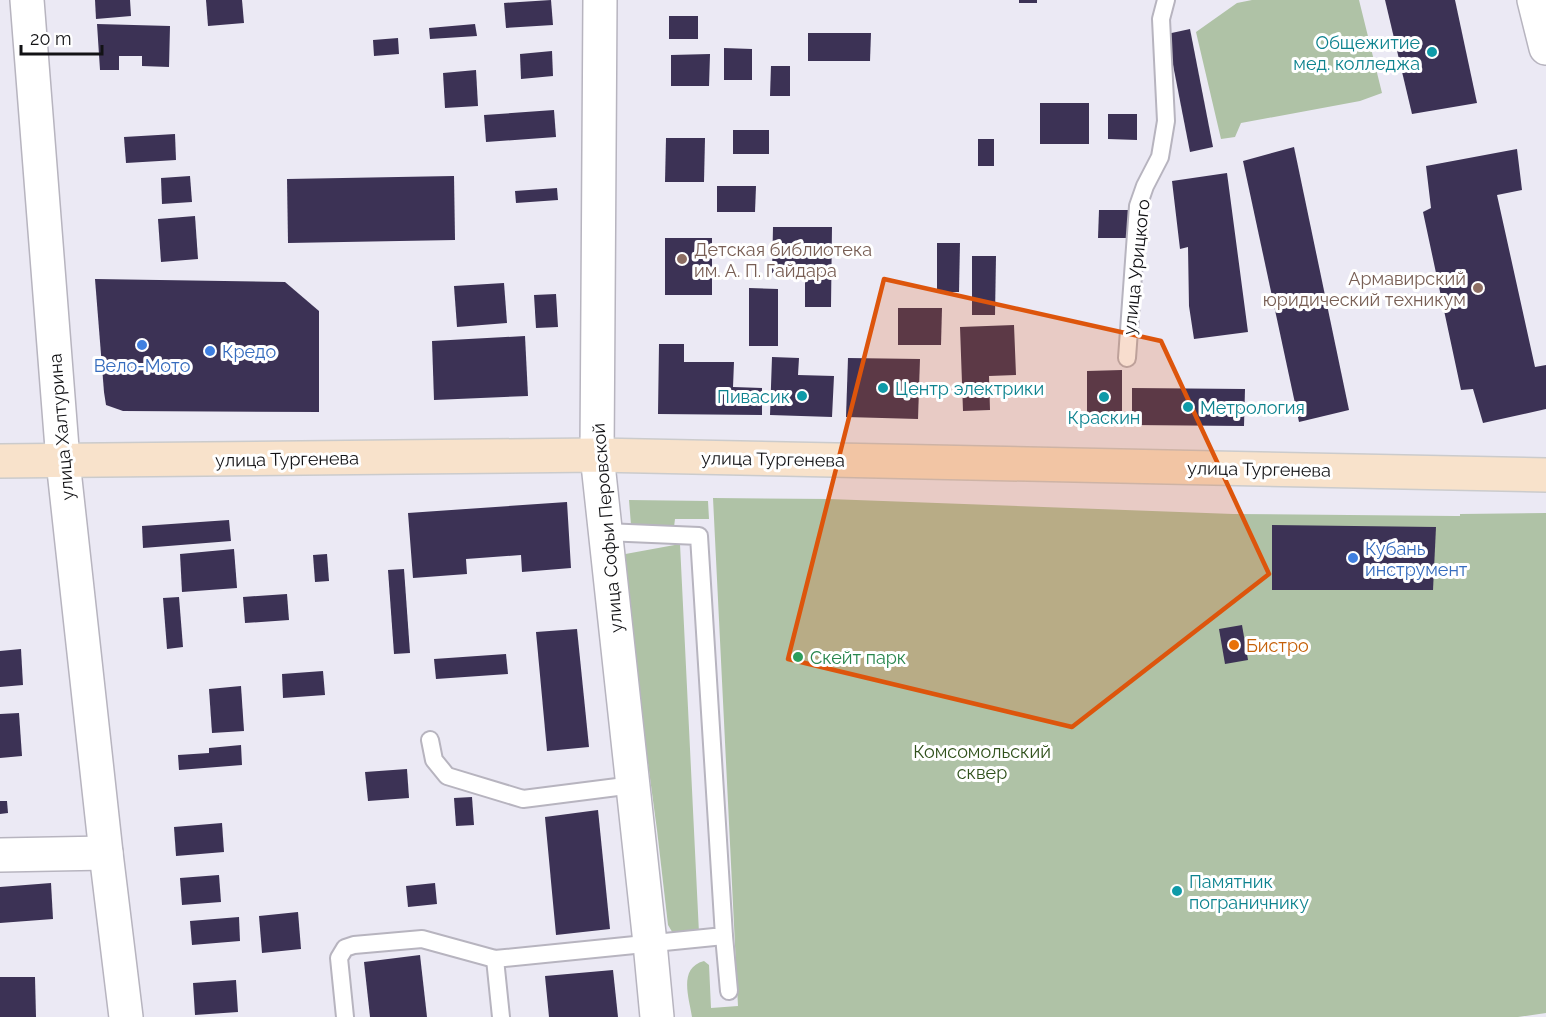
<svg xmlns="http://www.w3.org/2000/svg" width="1546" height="1017" font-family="Raleway,sans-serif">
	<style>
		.green { fill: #afc2a6 }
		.building { fill: #3c3255 }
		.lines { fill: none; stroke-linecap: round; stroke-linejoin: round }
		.service-casing { stroke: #b7b4bf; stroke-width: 20 }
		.minor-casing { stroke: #b7b4bf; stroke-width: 36 }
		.primary-casing { stroke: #cbcbcc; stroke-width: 36 }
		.service { stroke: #fff; stroke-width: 16 }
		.minor { stroke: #fff; stroke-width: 33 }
		.primary { stroke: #f8e2cb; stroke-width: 33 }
		.marked { fill: #dd550c; fill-opacity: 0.2; stroke: #dd550c; stroke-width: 4.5; stroke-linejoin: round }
		.culture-dot { fill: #0f9aa8; stroke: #fff; stroke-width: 2 }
		.education-dot { fill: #8d6e63; stroke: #fff; stroke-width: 2 }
		.shop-dot { fill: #3f7fe0; stroke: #fff; stroke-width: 2 }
		.food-dot { fill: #e8710a; stroke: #fff; stroke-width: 2 }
		.leisure-dot { fill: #2e9e5b; stroke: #fff; stroke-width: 2 }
		.labels { text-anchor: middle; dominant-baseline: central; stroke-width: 6; stroke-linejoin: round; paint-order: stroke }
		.culture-label { font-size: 18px; fill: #0d838f; stroke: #fff; text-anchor: start }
		.education-label { font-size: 18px; fill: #785e54; stroke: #fff; text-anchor: start }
		.street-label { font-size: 18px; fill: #121215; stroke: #fff }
		.shop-label { font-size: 18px; fill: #366cbe; stroke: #fff; text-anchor: start }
		.food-label { font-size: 18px; fill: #c56008; stroke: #fff; text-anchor: start }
		.leisure-label { font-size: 18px; fill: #27864d; stroke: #fff; text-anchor: start }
		.park-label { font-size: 18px; fill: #30511b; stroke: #fff }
	</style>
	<rect width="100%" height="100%" fill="#ebe9f4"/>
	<g class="green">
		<path d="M1252 0H1359L1382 93 1360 101 1241 123 1235 137 1221 139 1196 32 1237 3Z"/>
		<path d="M713 498 829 499 1233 514 1455 516H1460V514L1546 513V1013L1518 1017H692C689 997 678 968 704 961L709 965 711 1008 738 1006Z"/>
		<path d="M629 500 708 501 709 519H675L674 527 631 525Z"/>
		<path d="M680 544 699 933 674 935 668 925 657 830 620 555Z"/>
	</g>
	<g class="building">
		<path d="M95 0H130L131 16 96 19Z"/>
		<path d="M206 0H242L244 23 208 26Z"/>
		<path d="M551 0 553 25 506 28 504 3Z"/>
		<rect x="1019" y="0" width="18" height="3"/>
		<path d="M1385 0H1455L1477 103 1412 114Z"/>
		<rect x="669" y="16" width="29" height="23"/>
		<path d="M97 24 170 26 169 67 142 66V56H119V70H100Z"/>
		<path d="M475 24 477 36 430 39 429 28Z"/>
		<path d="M1190 29 1213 147 1190 152 1167 34Z"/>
		<path d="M808 33H871L870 61H808Z"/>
		<path d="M398 38 399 54 374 56 373 40Z"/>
		<path d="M724 48 752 49V80H724Z"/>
		<path d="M552 51 553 76 521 79 520 54Z"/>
		<path d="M710 54 709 86H671V55Z"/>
		<path d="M771 66H790V96H770Z"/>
		<path d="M476 70 478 106 445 108 443 73Z"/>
		<rect x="1040" y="103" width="49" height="41"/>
		<path d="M554 110 556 137 486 142 484 115Z"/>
		<path d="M1108 114H1137V140L1108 139Z"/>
		<rect x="733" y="130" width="36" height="24"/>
		<path d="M175 134 176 160 126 163 124 137Z"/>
		<path d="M666 138H705L704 182H665Z"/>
		<rect x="978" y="139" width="16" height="27"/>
		<path d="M1294 147 1349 410 1299 422 1243 161Z"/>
		<path d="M1517 149 1522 190 1497 195 1535 367 1546 365V409L1483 423 1473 389 1461 390 1423 212 1431 208 1426 166Z"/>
		<path d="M1227 173 1248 332 1194 339 1189 306 1188 247 1180 249 1172 181Z"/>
		<path d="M190 176 192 202 162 204 161 178Z"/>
		<path d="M454 176 455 240 288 243 287 179Z"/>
		<path d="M717 186H756L755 212H717Z"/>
		<path d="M557 188 558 200 516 203 515 191Z"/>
		<path d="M1099 210H1132V238H1098Z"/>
		<path d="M195 216 198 259 161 262 158 219Z"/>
		<path d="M773 227H832L831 307H805V273H772Z"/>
		<rect x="665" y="238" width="47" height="57"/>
		<path d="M937 243H960L959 292H937Z"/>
		<path d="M972 256H996L995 315H972Z"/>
		<path d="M95 279 285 282 319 311V412L123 411 106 405 104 392Z"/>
		<path d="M504 283 507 323 457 327 454 286Z"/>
		<path d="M749 288 778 289V346H749Z"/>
		<path d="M556 294 558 327 536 328 534 295Z"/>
		<path d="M898 308H942L941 345H898Z"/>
		<path d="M1014 325 1016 375 989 376 990 410 963 411 960 327Z"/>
		<path d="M525 336 528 396 434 400 432 341Z"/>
		<path d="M659 344H684V362H734L733 387 762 388V415L658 414Z"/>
		<path d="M772 357 799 358 798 375 834 376 832 417 770 415Z"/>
		<path d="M848 358 920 359 918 419 846 417Z"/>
		<path d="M1122 370V423H1087V371Z"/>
		<path d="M1132 388 1245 389 1244 426 1132 425Z"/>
		<path d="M567 502 571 568 522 572 521 555 466 559 467 574 413 578 408 513Z"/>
		<path d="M229 520 231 541 143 548 142 526Z"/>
		<path d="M1272 525 1436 527 1433 590H1272Z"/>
		<path d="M234 549 237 588 182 592 180 554Z"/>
		<path d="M327 554 329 581 315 582 313 555Z"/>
		<path d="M404 569 410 653 394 654 388 570Z"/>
		<path d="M287 594 289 620 245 623 243 597Z"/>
		<path d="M179 597 183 647 167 649 163 598Z"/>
		<path d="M1242 625 1248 660 1225 664 1219 629Z"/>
		<path d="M577 629 589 747 547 751 536 632Z"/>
		<path d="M21 649 23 685 0 687V651Z"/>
		<path d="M506 654 508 674 436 679 434 659Z"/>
		<path d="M323 671 325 695 283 698 282 674Z"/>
		<path d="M241 686 244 731 212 733 209 689Z"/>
		<path d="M19 713 22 756 0 758V714Z"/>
		<path d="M241 745 242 765 179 770 178 755 209 753V748Z"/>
		<path d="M407 769 409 798 368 801 365 772Z"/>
		<path d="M472 797 474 825 456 826 454 798Z"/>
		<path d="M0 801H7L8 813 0 814Z"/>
		<path d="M598 810 610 929 556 935 545 817Z"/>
		<path d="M222 823 224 852 176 856 174 827Z"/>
		<path d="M219 875 221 902 182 905 180 878Z"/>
		<path d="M51 883 53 919 0 923V887Z"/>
		<path d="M435 883 437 904 408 907 406 886Z"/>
		<path d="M298 912 301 949 262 953 259 916Z"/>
		<path d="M239 917 240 941 192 945 190 921Z"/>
		<path d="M420 955 427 1017H370L364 962Z"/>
		<path d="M613 970 618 1017H549L545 976Z"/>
		<path d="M0 977H35L36 1017H0Z"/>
		<path d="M236 980 238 1012 195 1015 193 983Z"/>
	</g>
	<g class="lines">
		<g class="service-casing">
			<g id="service">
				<path d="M1127 358 1138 206 1145 186 1160 157 1166 121 1161 19 1166 0"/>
				<path d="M430 740 434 760 447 776 523 799 633 785"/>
				<path d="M724 936 729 991"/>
				<path d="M495 959 501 1017"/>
				<path d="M345 1017 339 958 345 948 354 945 422 939 495 959 724 936 699 536 605 532"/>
			</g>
		</g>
		<g class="minor-casing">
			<g id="minor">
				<path d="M27 0 63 461 106 853 126 1017"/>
				<path d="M600 0 597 455 650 943 657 1017"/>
				<path d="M1534 0 1546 48"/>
				<path d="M0 855 106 853"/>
			</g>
		</g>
		<g class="primary-casing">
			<path id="primary" d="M0 461 597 455 1546 475"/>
		</g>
		<use href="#service" class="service"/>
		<use href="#minor" class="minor"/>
		<use href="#primary" class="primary"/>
	</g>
	<path class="marked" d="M884 279 1161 341 1269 574 1072 727 788 659Z"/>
	<g class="culture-dot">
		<circle cx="1432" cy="52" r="6"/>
		<circle cx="883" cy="388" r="6"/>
		<circle cx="802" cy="396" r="6"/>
		<circle cx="1104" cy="397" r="6"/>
		<circle cx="1188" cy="407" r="6"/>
		<circle cx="1177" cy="891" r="6"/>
	</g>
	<g class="education-dot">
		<circle cx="682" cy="259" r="6"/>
		<circle cx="1478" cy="288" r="6"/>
	</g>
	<g class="shop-dot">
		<circle cx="142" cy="345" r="6"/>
		<circle cx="210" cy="351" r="6"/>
		<circle cx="1353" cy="558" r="6"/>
	</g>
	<circle class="food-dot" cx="1234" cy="645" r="6"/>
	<circle class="leisure-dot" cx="798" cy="657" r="6"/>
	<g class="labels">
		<g class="culture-label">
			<text x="1420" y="42" text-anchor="end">Общежитие<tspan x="1420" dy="21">мед. колледжа</tspan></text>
			<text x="895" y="388">Центр электрики</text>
			<text x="790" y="396" text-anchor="end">Пивасик</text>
			<text x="1200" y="407">Метрология</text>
			<text x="1104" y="417" text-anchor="middle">Краскин</text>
			<text x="1189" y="881">Памятник<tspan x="1189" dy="21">пограничнику</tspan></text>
		</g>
		<g class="education-label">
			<text x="694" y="249">Детская библиотека<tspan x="694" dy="21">им. А. П. Гайдара</tspan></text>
			<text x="1466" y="278" text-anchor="end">Армавирский<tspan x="1466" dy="21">юридический техникум</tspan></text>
		</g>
		<g class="street-label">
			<text transform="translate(1136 267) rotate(-84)">улица Урицкого</text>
			<text transform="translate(61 427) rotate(-95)">улица Халтурина</text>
			<text transform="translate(287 459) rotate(-1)">улица Тургенева</text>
			<text transform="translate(773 459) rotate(1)">улица Тургенева</text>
			<text transform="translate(1259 469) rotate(1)">улица Тургенева</text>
			<text transform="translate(607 528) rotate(-95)">улица Софьи Перовской</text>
		</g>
		<g class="shop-label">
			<text x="222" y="351">Кредо</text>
			<text x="142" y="365" text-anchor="middle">Вело-Мото</text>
			<text x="1365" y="548">Кубань<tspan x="1365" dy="21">инструмент</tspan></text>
		</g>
		<g class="food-label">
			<text x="1246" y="645">Бистро</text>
		</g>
		<g class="leisure-label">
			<text x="810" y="657">Скейт парк</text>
		</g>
		<g class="park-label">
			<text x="982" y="751">Комсомольский<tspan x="982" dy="21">сквер</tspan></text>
		</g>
	</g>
	<path d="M21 45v9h81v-9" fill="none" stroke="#121215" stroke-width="3"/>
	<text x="30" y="45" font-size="18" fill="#121215" stroke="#ffffff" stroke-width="4.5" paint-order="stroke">20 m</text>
</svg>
